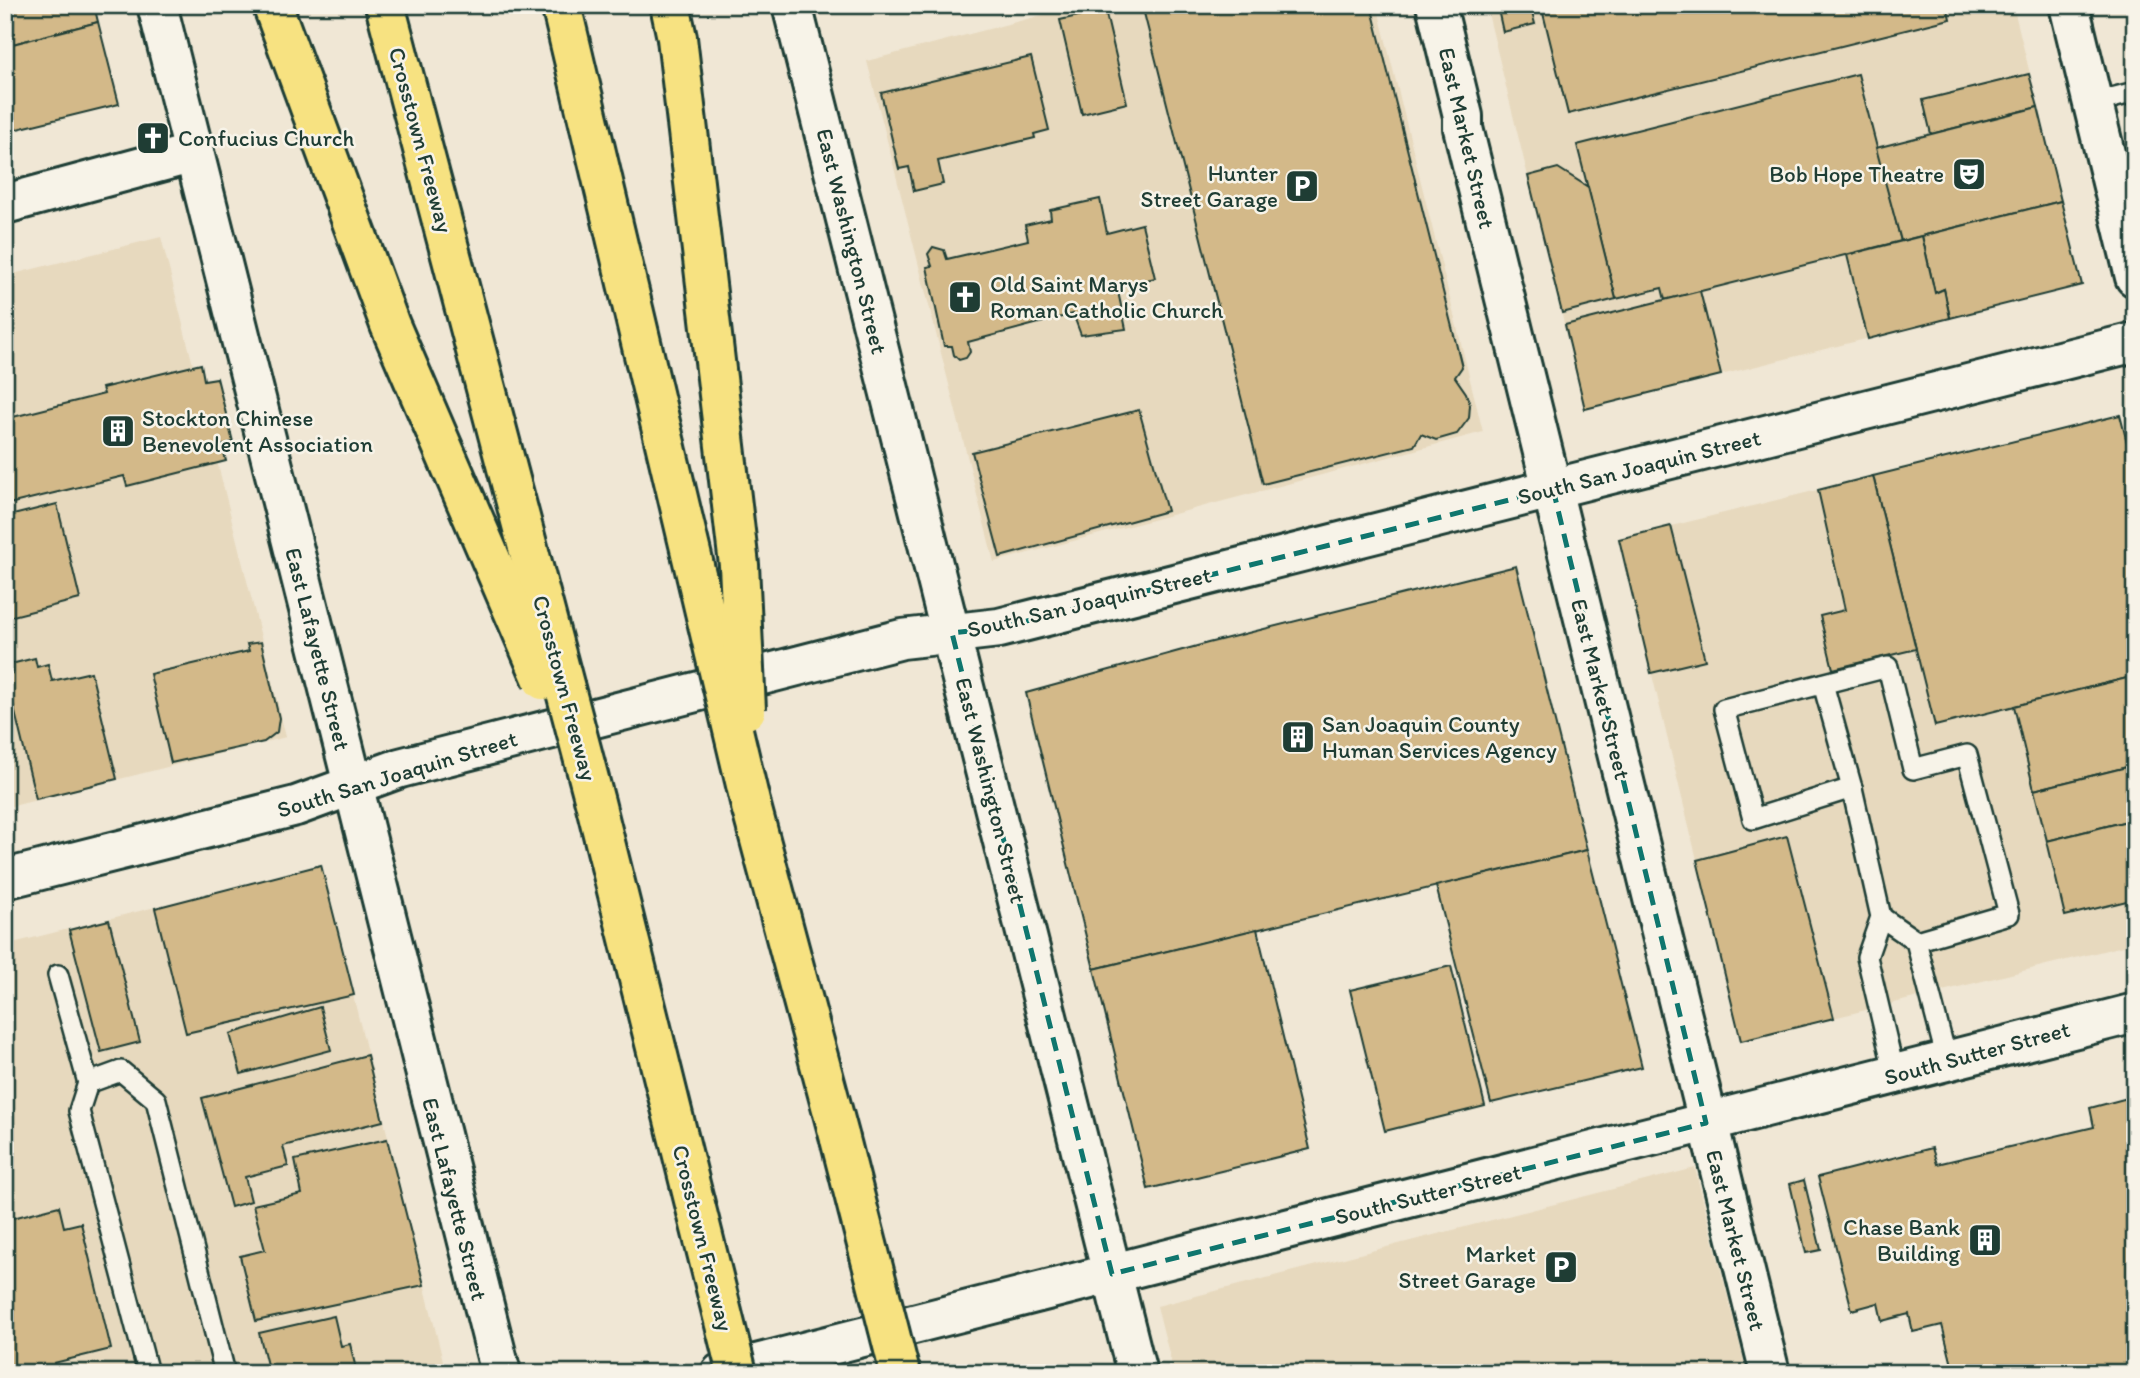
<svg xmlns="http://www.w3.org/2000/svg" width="2140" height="1378" font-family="Itim,sans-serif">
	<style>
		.built { fill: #e7d9be }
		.building { fill: #d3b989; stroke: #1f3d34; stroke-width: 2 }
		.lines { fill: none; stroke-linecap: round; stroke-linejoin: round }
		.lane-casing { stroke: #1f3d34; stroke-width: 24 }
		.street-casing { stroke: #1f3d34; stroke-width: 44 }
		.secondary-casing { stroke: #1f3d34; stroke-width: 44 }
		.highway-casing { stroke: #1f3d34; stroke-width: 44 }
		.lane { stroke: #f7f3e8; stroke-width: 19 }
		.street { stroke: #f7f3e8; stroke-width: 38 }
		.secondary { stroke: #f7f3e8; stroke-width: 38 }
		.highway { stroke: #f7e281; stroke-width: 38 }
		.highway-bridge-casing { stroke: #1f3d34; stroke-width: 44; stroke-linecap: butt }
		.highway-bridge { stroke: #f7e281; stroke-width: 38 }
		.marked { fill: none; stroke: #0f766e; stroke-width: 5; stroke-dasharray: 14 9; stroke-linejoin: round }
		.labels { text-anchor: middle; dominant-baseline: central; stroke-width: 5; stroke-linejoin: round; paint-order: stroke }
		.poi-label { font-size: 23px; fill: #1f3d34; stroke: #f7f3e8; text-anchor: start }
		.street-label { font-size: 23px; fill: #1f3d34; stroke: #f7f3e8 }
	</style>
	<rect width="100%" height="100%" fill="#f0e7d5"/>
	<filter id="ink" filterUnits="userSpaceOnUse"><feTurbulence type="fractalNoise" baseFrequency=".0143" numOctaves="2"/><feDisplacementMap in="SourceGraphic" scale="14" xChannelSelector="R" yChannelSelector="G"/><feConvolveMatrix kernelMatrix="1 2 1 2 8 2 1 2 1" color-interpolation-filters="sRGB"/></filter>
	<g filter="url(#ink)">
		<g class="built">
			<path d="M1080 5H1377L1483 432 994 562 867 61Z"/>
			<path d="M1486 5H2013L2082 285 1585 409Z"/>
			<path d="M161 237 286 737 5 808V276Z"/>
			<path d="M2120 415 2135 474V943L1741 1041 1619 539Z"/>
			<path d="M321 865 445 1369 429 1373H5V945Z"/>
			<path d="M1695 1168 1747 1373H1174L1157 1306Z"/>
		</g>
		<g class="building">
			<path d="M5 5H94L98 22 5 46Z"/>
			<path d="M1142 5H1371L1462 367 1455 377 1466 393 1470 405 1469 418 1457 434 1436 440 1421 434 1414 446 1263 484Z"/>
			<path d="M1497 5H1530L1535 24 1503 32Z"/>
			<path d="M1541 5H1947L1950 19 1568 114Z"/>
			<path d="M1105 10 1127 103 1082 114 1060 20Z"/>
			<path d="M98 22 119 104 5 132V46Z"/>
			<path d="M1031 57 1049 130 1034 134 1035 138 938 161 943 184 914 191 909 167 899 169 881 93Z"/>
			<path d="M1858 74 1901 241 1665 300 1662 288 1616 299 1577 145Z"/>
			<path d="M2029 74 2038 107 1931 134 1923 100Z"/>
			<path d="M2038 107 2061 201 1901 241 1876 148Z"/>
			<path d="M1558 168 1588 187 1616 299 1562 313 1528 176Z"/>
			<path d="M1100 199 1107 233 1142 224 1155 278 1117 287 1126 329 1081 335 1073 314 968 342 970 352 966 358 959 360 954 355 952 346H944L927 267 932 266 928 254 933 247 944 250 947 259 1028 240 1025 225 1051 219 1050 210Z"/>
			<path d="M2061 201 2082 285 1950 318 1944 289 1935 293 1922 236Z"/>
			<path d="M1922 236 1935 293 1944 289 1950 318 1868 339 1847 255Z"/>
			<path d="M1700 291 1721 375 1585 409 1565 325Z"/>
			<path d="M201 364 204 380 217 378 233 442 222 445 226 461 127 486 124 476 5 505V419L104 394 102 388Z"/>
			<path d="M1139 410 1167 511 1000 557 972 452Z"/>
			<path d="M2120 415 2135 474V676L1935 726 1873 476Z"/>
			<path d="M1873 476 1916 649 1833 669 1820 616 1845 610 1818 490Z"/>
			<path d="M57 504 80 599 5 618V517Z"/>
			<path d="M1671 526 1705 660 1651 673 1619 539Z"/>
			<path d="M1516 566 1587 850 1094 969 1026 693 1208 643Z"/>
			<path d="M261 642 279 718 277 732 264 742 171 763 150 674 249 651 247 644Z"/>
			<path d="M35 658 37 667 48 664 52 681 91 672 117 779 36 799 6 675 13 673 11 664Z"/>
			<path d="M2135 676V765L2034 790 2014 706Z"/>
			<path d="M2135 765V819L2047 841 2034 790Z"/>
			<path d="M2135 819V899L2065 916 2047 841Z"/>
			<path d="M1787 836 1834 1018 1741 1041 1697 860Z"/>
			<path d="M1587 850 1642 1067 1491 1103 1436 886Z"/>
			<path d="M321 865 354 995 186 1033 155 908Z"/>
			<path d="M109 920 140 1042 101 1052 69 930Z"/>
			<path d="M1257 929 1310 1149 1148 1189 1094 969Z"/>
			<path d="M1451 966 1485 1106 1385 1131 1350 990Z"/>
			<path d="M320 1007 331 1050 241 1074 230 1034Z"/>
			<path d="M367 1055 383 1121 283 1146 288 1166 245 1177 251 1201 231 1207 202 1098Z"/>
			<path d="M2135 1096V1373H1954L1942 1325 1913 1332 1909 1314 1882 1321 1878 1303 1852 1310 1818 1177 1932 1148 1937 1164 2094 1127 2090 1108Z"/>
			<path d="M387 1139 424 1285 256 1321 240 1256 265 1250 253 1205 302 1194 295 1160Z"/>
			<path d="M1804 1180 1821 1250 1806 1253 1790 1184Z"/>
			<path d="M59 1206 64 1227 81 1223 111 1349 54 1363 56 1373H5V1220Z"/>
			<path d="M334 1316 341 1346 350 1344 357 1373H269L259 1333Z"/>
		</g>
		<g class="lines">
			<g class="lane-casing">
				<g id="lane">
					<path d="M2092 103 2135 92"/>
					<path d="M1823 684 1852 788"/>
					<path d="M1881 917 1916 941 1947 1060"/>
					<path d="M58 975 88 1083"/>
					<path d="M1895 1075 1867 957 1881 917 1852 788 1753 819 1724 709 1888 667 1913 769 1967 755 2009 914 1916 941"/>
					<path d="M148 1373 79 1111 88 1083 121 1071 156 1100 225 1373"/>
				</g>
			</g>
			<g class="street-casing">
				<g id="street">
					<path d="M5 204 194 153"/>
					<path d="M721 1373 2135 1013"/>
				</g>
			</g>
			<g class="secondary-casing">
				<g id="secondary">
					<path d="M157 5 501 1373"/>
					<path d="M792 5 1137 1373"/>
					<path d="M1436 5 1463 116V128L1770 1373"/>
					<path d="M2069 5 2135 277"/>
					<path d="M5 879 296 806 400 768 902 639 999 628 2135 342"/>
				</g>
			</g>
			<g class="highway-casing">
				<g id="highway">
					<path d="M670 5 677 38"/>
					<path d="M751 806 840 1139"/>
				</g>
			</g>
			<use href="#lane" class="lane"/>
			<use href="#street" class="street"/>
			<use href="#secondary" class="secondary"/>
			<use href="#highway" class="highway"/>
			<g class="highway-bridge-casing">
				<g id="highway-bridge">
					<path d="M385 5 595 802 737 1373"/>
					<path d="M561 5 751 806"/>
					<path d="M273 7 390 325 543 680"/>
					<path d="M677 38 739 565 746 710"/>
					<path d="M840 1139 900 1373"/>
				</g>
			</g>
			<use href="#highway-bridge" class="highway-bridge"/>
		</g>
	</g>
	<path class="marked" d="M1553 489 1706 1123 1112 1274 952 633 999 628Z"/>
	<defs>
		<g id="church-square" transform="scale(1.75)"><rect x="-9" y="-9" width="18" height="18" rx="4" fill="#1f3d34" stroke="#f7f3e8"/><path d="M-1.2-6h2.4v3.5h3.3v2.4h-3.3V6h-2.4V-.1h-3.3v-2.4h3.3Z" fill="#fff"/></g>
		<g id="theatre-square" transform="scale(1.75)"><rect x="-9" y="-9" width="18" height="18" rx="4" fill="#1f3d34" stroke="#f7f3e8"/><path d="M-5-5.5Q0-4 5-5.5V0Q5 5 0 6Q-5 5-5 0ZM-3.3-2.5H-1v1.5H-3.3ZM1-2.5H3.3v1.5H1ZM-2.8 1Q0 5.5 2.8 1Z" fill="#fff"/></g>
		<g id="parking-square" transform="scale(1.75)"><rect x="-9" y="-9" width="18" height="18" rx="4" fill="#1f3d34" stroke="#f7f3e8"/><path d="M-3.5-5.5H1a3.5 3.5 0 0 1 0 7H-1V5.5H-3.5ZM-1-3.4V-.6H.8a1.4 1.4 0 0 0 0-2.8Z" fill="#fff"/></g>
		<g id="building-square" transform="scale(1.75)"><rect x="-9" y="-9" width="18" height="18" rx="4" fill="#1f3d34" stroke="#f7f3e8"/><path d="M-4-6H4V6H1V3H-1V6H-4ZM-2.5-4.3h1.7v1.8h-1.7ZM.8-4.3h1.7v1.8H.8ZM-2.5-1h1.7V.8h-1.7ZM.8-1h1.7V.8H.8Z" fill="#fff"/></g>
	</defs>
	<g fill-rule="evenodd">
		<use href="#church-square" x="153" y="138"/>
		<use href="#theatre-square" x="1969" y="174"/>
		<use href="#parking-square" x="1302" y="186"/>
		<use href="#church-square" x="965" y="297"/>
		<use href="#building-square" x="118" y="431"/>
		<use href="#building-square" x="1298" y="737"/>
		<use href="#building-square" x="1985" y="1240"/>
		<use href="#parking-square" x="1561" y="1267"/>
	</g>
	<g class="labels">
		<g class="poi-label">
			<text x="178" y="138">Confucius Church</text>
			<text x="1278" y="173" text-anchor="end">Hunter<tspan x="1278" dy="26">Street Garage</tspan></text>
			<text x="1944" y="174" text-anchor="end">Bob Hope Theatre</text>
			<text x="990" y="284">Old Saint Marys<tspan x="990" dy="26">Roman Catholic Church</tspan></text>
			<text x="142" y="418">Stockton Chinese<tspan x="142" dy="26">Benevolent Association</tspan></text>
			<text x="1322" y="724">San Joaquin County<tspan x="1322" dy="26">Human Services Agency</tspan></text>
			<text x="1960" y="1227" text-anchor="end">Chase Bank<tspan x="1960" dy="26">Building</tspan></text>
			<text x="1536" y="1254" text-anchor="end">Market<tspan x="1536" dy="26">Street Garage</tspan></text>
		</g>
		<g class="street-label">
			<text transform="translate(1467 138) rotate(77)">East Market Street</text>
			<text transform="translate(421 140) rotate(75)">Crosstown Freeway</text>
			<text transform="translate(852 241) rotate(76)">East Washington Street</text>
			<text transform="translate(1639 467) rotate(-14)">South San Joaquin Street</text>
			<text transform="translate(1089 602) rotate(-13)">South San Joaquin Street</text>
			<text transform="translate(318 649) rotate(76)">East Lafayette Street</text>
			<text transform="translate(565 688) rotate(75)">Crosstown Freeway</text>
			<text transform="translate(1601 689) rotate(76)">East Market Street</text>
			<text transform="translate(397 774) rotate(-17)">South San Joaquin Street</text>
			<text transform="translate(991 790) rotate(76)">East Washington Street</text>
			<text transform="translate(1977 1053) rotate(-15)">South Sutter Street</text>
			<text transform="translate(1428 1194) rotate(-14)">South Sutter Street</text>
			<text transform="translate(455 1199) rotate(76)">East Lafayette Street</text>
			<text transform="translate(703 1238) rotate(76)">Crosstown Freeway</text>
			<text transform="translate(1736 1240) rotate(76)">East Market Street</text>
		</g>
	</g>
	<rect width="2140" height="1378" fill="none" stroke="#f7f3e8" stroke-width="28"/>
	<rect x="14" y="14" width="2112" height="1350" fill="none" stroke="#1f3d34" stroke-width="2.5" filter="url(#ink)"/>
</svg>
